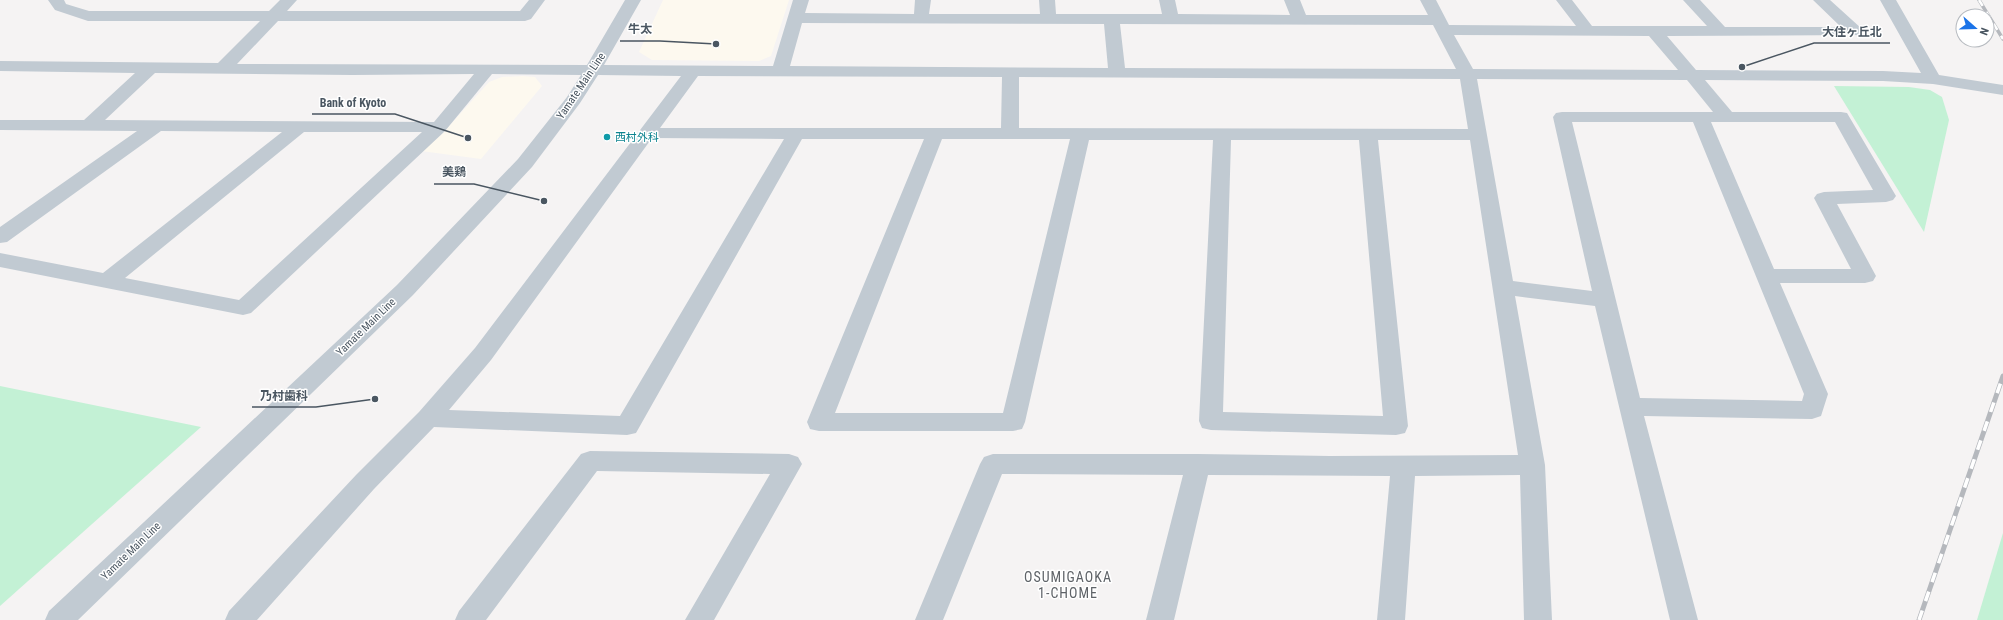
<svg xmlns="http://www.w3.org/2000/svg" width="2003" height="620" font-family="'Roboto Condensed','Noto Sans JP',sans-serif">
	<style>
		.commercial { fill: #fdf9ef }
		.green { fill: #c3f1d5 }
		.lines { fill: none; stroke-linecap: round; stroke-linejoin: round }
		.minor { fill: #c1cad2; fill-rule: evenodd }
		.rail-far1-casing { stroke: #b5b8bd; stroke-width: 3.5 }
		.rail-casing { stroke: #b5b8bd; stroke-width: 5 }
		.rail-far1 { stroke: #fff; stroke-width: 2.5; stroke-dasharray: 7; stroke-linecap: butt }
		.rail { stroke: #fff; stroke-width: 3.5; stroke-dasharray: 10; stroke-linecap: butt }
		.culture-dot { fill: #0f9aa8; stroke: #fff; stroke-width: 1.5 }
		.labels { text-anchor: middle; dominant-baseline: central; stroke-width: 3; stroke-linejoin: round; paint-order: stroke }
		.street-label { font-size: 11px; fill: #4a5661; stroke: #fff }
		.culture-label { font-size: 11px; fill: #0d838f; stroke: #fff; text-anchor: start }
		.near-neighbourhood-label { font-size: 14px; letter-spacing: 1px; fill: #5f6368; stroke: #fff }
		.leader { fill: none; stroke: #4a5661; stroke-width: 1.5 }
		.callout-dot { fill: #4a5661; stroke: #fff; stroke-width: 1.5 }
		.callout-label { font-size: 12px; text-anchor: middle; font-weight: bold; fill: #4a5661; stroke: #fff; stroke-width: 3; stroke-linejoin: round; paint-order: stroke }
	</style>
	<rect width="100%" height="100%" fill="#f5f3f3"/>
	<g class="commercial">
		<path d="M663 0H789L771 56 759 61 652 60 639 52Z"/>
		<path d="M523 76 535 77 542 86 481 159 421 151 441 135 489 82 502 77Z"/>
	</g>
	<g class="green">
		<path d="M1834 86 1909 87 1930 90 1942 97 1949 120 1924 232Z"/>
		<path d="M0 386 201 427 0 606Z"/>
		<path d="M2003 533V620H1977Z"/>
	</g>
	<g class="lines">
		<g class="minor">
			<path d="M48 0H64L66 4 89 11H269L280 0H297L287 11H520L529 0H545L531 19 525 21H278L237 64 587 65 625 0H641L604 65 773 66 793 0H809L805 13 914 14 915 0H931L929 14H1040L1039 0H1055L1056 14H1162L1159 0H1175L1178 14 1290 15 1284 0H1300L1306 15H1428L1420 0H1436L1449 25 1576 26 1556 0H1572L1592 26H1707L1683 0H1700L1725 27H1841L1813 0H1830L1862 29 1864 32 1862 35 1667 36 1696 70 1883 71 1921 73 1880 0H1896L1939 75 2003 85V95L1933 84 1883 81 1705 80 1732 112H1841L1847 113 1896 196 1893 200 1886 202 1837 204 1876 276 1873 281 1865 283H1780L1828 394 1821 416 1812 419 1644 416 1698 620H1670L1595 306 1515 296 1545 465 1552 620H1524L1520 475 1415 476 1405 620H1377L1390 476 1208 475 1174 620H1146L1183 475 1002 474 943 620H915L980 464 984 457 993 454H1198L1330 456 1518 455 1470 140H1378L1408 426 1405 433 1396 435 1211 430 1202 428 1199 421 1213 140H1089L1025 422 1022 429 1013 431H819L810 429 807 422 924 139H802L636 433 627 435 434 427 374 489 257 620H225L229 611 356 475 419 412 475 348 681 76 598 75 580 103 532 167 413 295 78 620H45L49 611 397 285 518 159 567 97 581 75 492 74 445 131 251 313 243 315 0 267V253L103 273 282 132 161 131 7 242 0 243V227L137 131 0 130V120H84L135 73 0 71V61L218 63 260 21H88L55 10ZM802 23 1104 24 1108 68 790 66ZM1120 24 1433 25 1456 69 1125 68ZM1454 35 1649 36 1678 70 1473 69ZM155 73 352 75 474 74 434 122 105 120ZM698 76 1002 77 1001 128H660ZM1019 77 1460 79 1468 129 1019 128ZM1477 79 1687 80 1713 112H1562L1556 113 1553 117 1592 291 1513 281ZM1572 122H1693L1804 394 1802 401 1640 398ZM1711 122H1835L1873 190 1824 192 1817 194 1814 198 1851 269H1774ZM304 132H422L239 300 125 278ZM652 138 784 139 620 416 449 410 491 360ZM942 139H1070L1003 413H835ZM1231 140H1359L1383 416 1223 412Z"/>
			<path d="M590 451 789 454 798 457 802 464 714 620H685L770 474 597 471 486 620H455L459 611 581 454Z"/>
		</g>
		<g class="rail-far1-casing">
			<path id="rail-far1" d="M1979 0 2003 39"/>
		</g>
		<g class="rail-casing">
			<path id="rail" d="M1919 620 2003 376"/>
		</g>
		<use href="#rail-far1" class="rail-far1"/>
		<use href="#rail" class="rail"/>
	</g>
	<circle class="culture-dot" cx="607" cy="137" r="4"/>
	<g class="labels">
		<g class="street-label">
			<text transform="translate(581 86) rotate(-56)">Yamate Main Line</text>
			<text transform="translate(366 327) rotate(-44)">Yamate Main Line</text>
			<text transform="translate(131 551) rotate(-44)">Yamate Main Line</text>
		</g>
		<g class="culture-label">
			<text x="615" y="137">西村外科</text>
		</g>
		<g class="near-neighbourhood-label">
			<text x="1068" y="577">OSUMIGAOKA<tspan x="1068" dy="16">1-CHOME</tspan></text>
		</g>
	</g>
	<path class="leader" d="M716 44L660 41H620M1742 67L1814 43H1890M468 138L395 114H312M544 201L474 184H434M375 399L316 407H252"/>
	<g class="callout-dot">
		<circle cx="716" cy="44" r="4"/>
		<circle cx="1742" cy="67" r="4"/>
		<circle cx="468" cy="138" r="4"/>
		<circle cx="544" cy="201" r="4"/>
		<circle cx="375" cy="399" r="4"/>
	</g>
	<g class="callout-label">
		<text x="640" y="33">牛太</text>
		<text x="1852" y="36">大住ヶ丘北</text>
		<text x="353" y="107">Bank of Kyoto</text>
		<text x="454" y="176">美鶏</text>
		<text x="284" y="400">乃村歯科</text>
	</g>
	<g transform="translate(1975 28) rotate(110)"><circle r="19" fill="#ffffff" stroke="#b7bbc0"/>
	<path d="M0-3L7 15L0 10L-7 15Z" fill="#1a73e8"/>
	<text y="-6" font-size="11" font-weight="bold" text-anchor="middle" fill="#4a5661">N</text>
	</g>
</svg>
